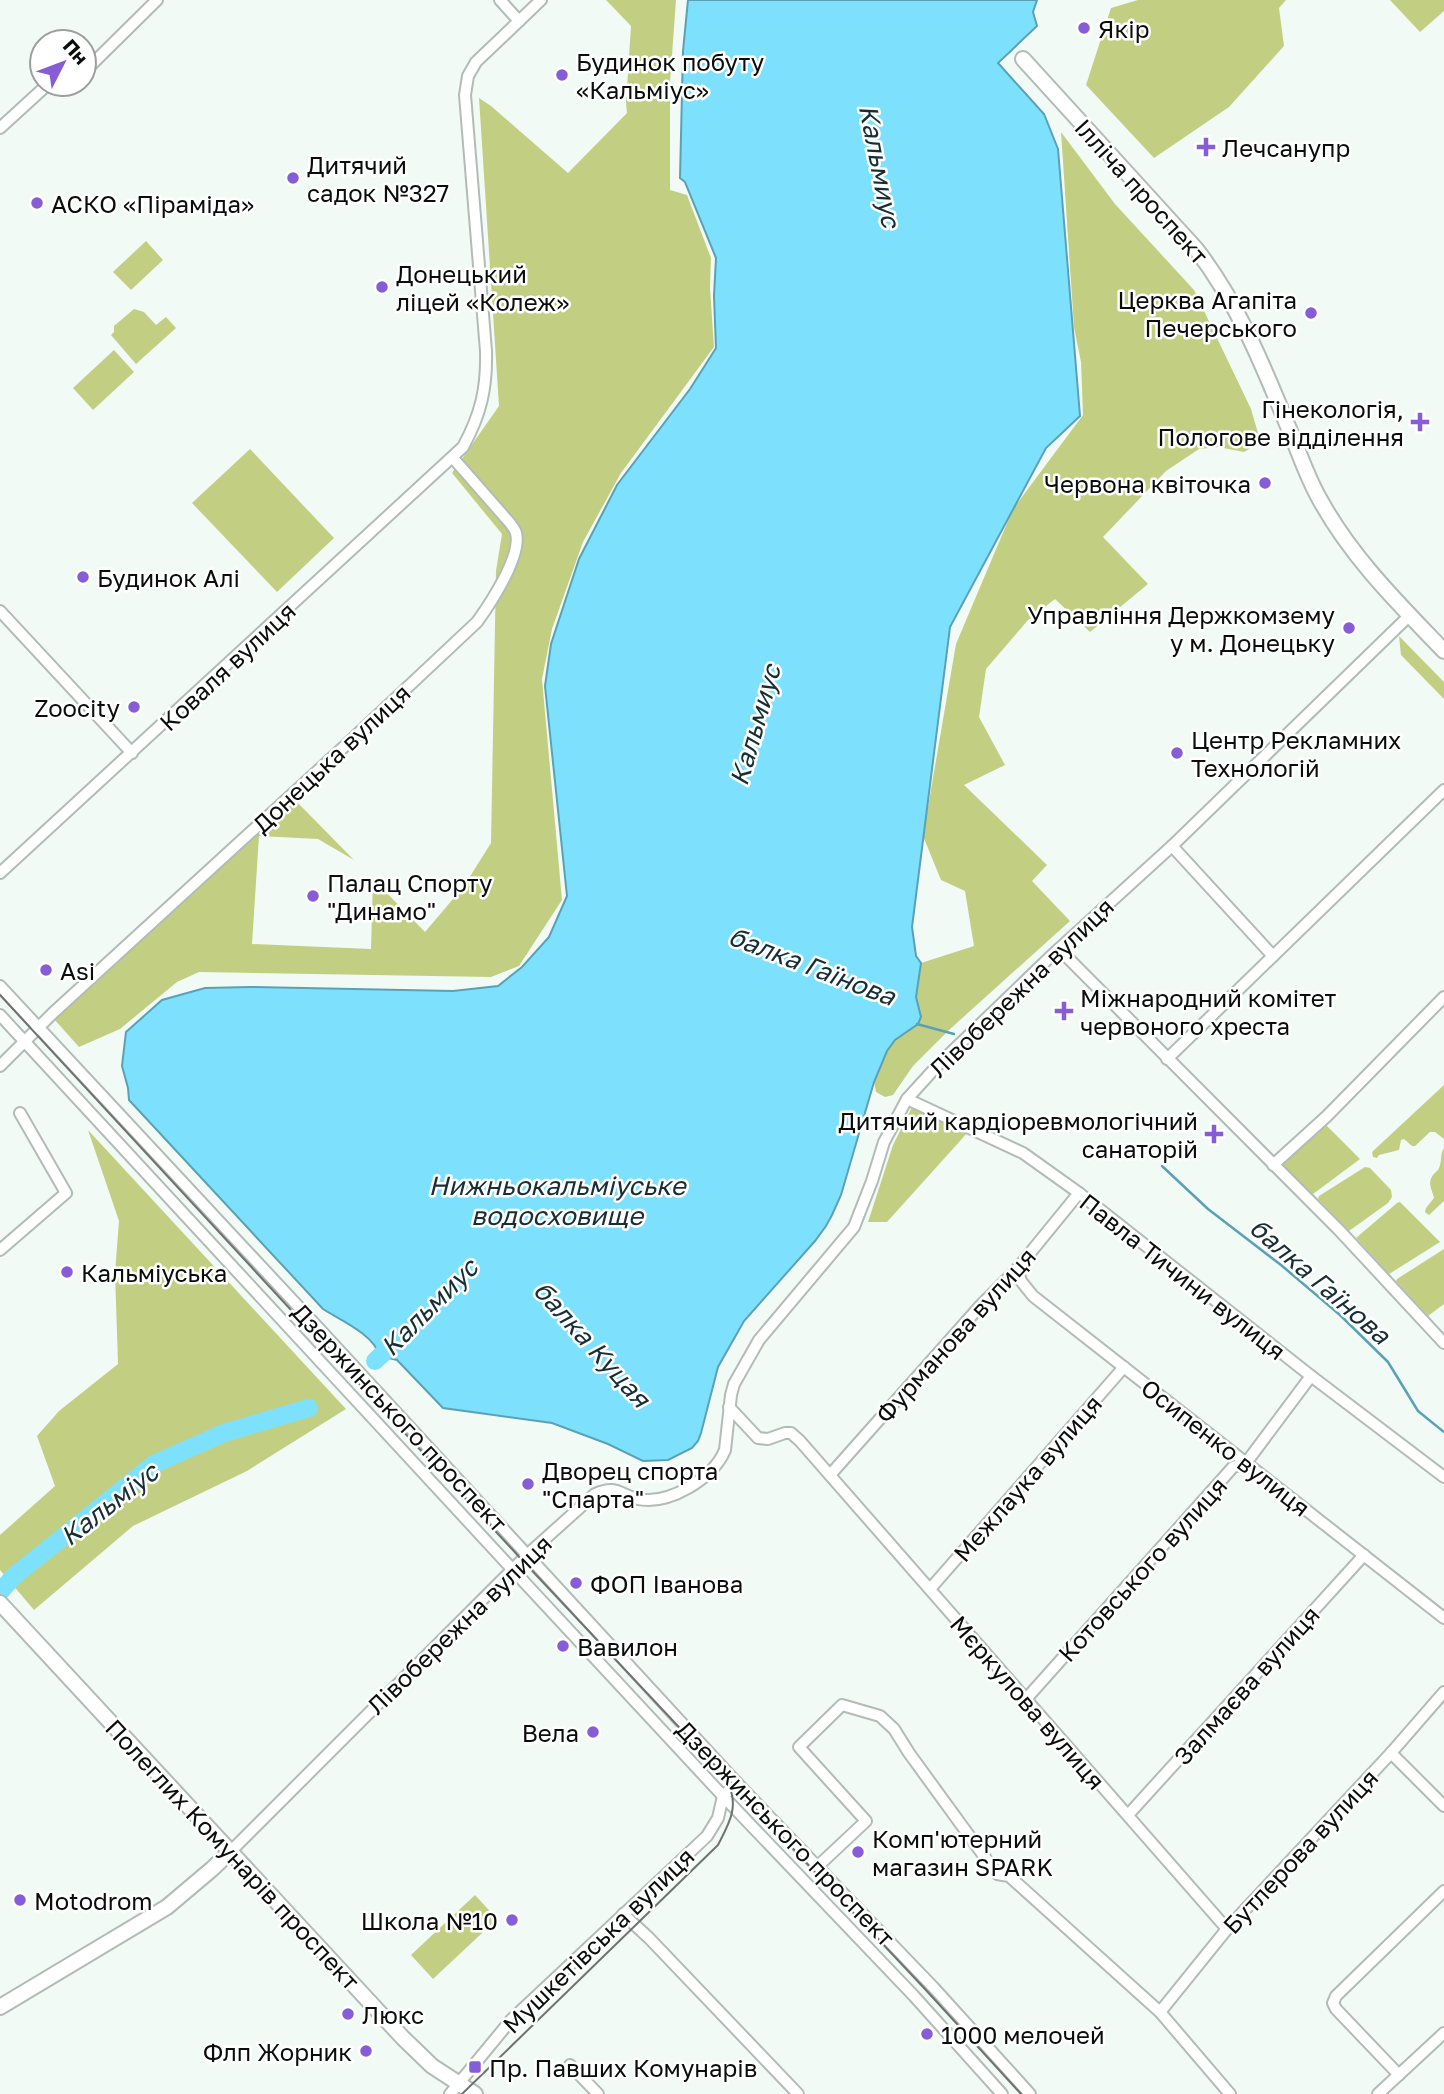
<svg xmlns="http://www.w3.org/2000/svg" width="1444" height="2094" font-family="'Golos Text',sans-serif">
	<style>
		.green { fill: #c2cf82 }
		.water { fill: #7de1fe; stroke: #5ba1b5; stroke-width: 2 }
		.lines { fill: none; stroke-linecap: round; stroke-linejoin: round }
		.stream { stroke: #5ba1b5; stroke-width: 2.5 }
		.river { stroke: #7de1fe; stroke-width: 18 }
		.minor-casing { stroke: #b3bbb7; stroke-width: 14 }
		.major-casing { stroke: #b3bbb7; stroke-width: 18 }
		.minor { stroke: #fff; stroke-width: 10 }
		.major { stroke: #fff; stroke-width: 14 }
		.tram { stroke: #6e7270; stroke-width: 2 }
		.poi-dot { fill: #865dd7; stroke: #fff; stroke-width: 2.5 }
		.labels { text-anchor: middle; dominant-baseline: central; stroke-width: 5; stroke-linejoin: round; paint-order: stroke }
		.poi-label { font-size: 24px; fill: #0b0d0c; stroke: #fff; text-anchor: start }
		.street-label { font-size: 24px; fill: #0b0d0c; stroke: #fff }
		.water-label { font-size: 26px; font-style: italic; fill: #172e35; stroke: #fff }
	</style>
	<rect width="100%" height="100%" fill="#f2faf6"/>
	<g class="green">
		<path d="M606 0H676L670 83V190L687 195 711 258 710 288 714 347 621 473 583 542 552 629 542 679 562 900 519 966 491 977 199 972 177 982 120 1029 79 1047 54 1019 293 798 354 860 318 839 259 836 252 944 371 949 373 879 425 932 464 886 491 843 496 571 502 534 452 473 499 406 479 98 491 106 568 173 627 113 626 103 631 26Z"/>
		<path d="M1138 0H1286L1279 8 1284 46 1229 107 1154 158 1086 85 1111 8Z"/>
		<path d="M1390 0H1444V11L1420 32Z"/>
		<path d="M1061 132 1115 204 1194 290 1251 409 1258 433V444L1244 452 1218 447 1199 449 1166 471 1103 537 1148 584 1090 632 1055 599 1028 620 986 669 979 717 1005 765 964 785 1047 865 1032 881 1070 921 949 1030 913 1066 893 1095 885 1097 876 1092 874 1082 887 1051 895 1040 908 1032 921 1017 916 997 921 963 974 946 965 891 941 880 923 836 956 644 1013 509 1083 415 1081 362 1074 327Z"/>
		<path d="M146 241 163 260 131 290 113 272Z"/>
		<path d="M134 309 144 312 156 325 166 317 176 328 136 364 111 335 114 332V326Z"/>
		<path d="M114 350 134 372 93 410 73 388Z"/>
		<path d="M250 449 334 538 277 592 192 503Z"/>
		<path d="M1399 636 1444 682V699L1401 655Z"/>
		<path d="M1444 1085V1139L1435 1132H1430L1415 1146H1412L1404 1139 1401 1140 1399 1150 1379 1155 1377 1158 1373 1157 1372 1152Z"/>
		<path d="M913 1105 969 1131 887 1222H868L893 1145Z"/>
		<path d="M1325 1124 1360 1159 1313 1194H1309L1282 1164Z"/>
		<path d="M88 1130 346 1409 247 1471 133 1526 34 1610 0 1570V1535L55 1486 37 1436 59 1411 118 1364 115 1273 119 1221Z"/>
		<path d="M1444 1148V1201L1429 1215 1425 1212 1426 1208 1434 1198C1432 1189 1427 1183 1433 1175 1437 1170 1438 1172 1440 1165 1442 1158 1440 1155 1444 1148Z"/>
		<path d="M1365 1167 1370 1168 1391 1190 1392 1197 1388 1203 1349 1231 1318 1199 1319 1196Z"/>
		<path d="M1400 1202 1440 1242 1389 1274 1356 1238 1397 1203Z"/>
		<path d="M1444 1249V1304L1428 1316 1396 1281 1397 1279Z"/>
		<path d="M475 1895 497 1919 433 1979 411 1955Z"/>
	</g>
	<path class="water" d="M688 0H1037L1033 12 1037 26 998 63 1044 114 1058 149 1080 416 1046 448 950 627 912 927 916 956 921 963 916 997 921 1017 918 1024 895 1040 887 1051 874 1082 841 1195 832 1215 826 1226 815 1241 744 1321 718 1367 701 1433 698 1441 692 1448 668 1460 643 1461 608 1444 552 1423 443 1408 397 1360 380 1356C373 1334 342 1321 323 1309L129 1100 128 1088 122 1066 126 1032 162 1000 205 988 250 987 453 991 498 986 522 967 549 937 567 896 545 686 551 644 579 559 617 485 690 389 716 348 714 296 716 258 685 182 680 178 683 51Z"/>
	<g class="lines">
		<g class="stream">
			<path d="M917 1024 954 1034"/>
			<path d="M1162 1166 1208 1209 1281 1265 1340 1315 1388 1362 1418 1411 1444 1432"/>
		</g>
		<g class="river">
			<path d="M375 1361 397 1340"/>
			<path d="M0 1592 13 1577 154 1464 224 1433 309 1408"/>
		</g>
		<g class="minor-casing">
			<g id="minor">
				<path d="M500 0 519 21"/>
				<path d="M84 72 157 0"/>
				<path d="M0 128 46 86 55 84"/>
				<path d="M0 611 132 753"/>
				<path d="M1172 846 1273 956"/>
				<path d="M0 873 463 447C481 414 487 388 486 351L465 95 468 76 476 62 541 0"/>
				<path d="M1059 949 1339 1230 1444 1343"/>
				<path d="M0 986 324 1334 737 1783 934 1988 1030 2094"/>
				<path d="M0 1015 513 1570 723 1796 914 1996 1002 2094"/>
				<path d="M1167 1059 1444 790"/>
				<path d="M0 1066 53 1013 346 745 477 622C490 604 522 556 516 533 515 529 512 526 510 523L453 458"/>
				<path d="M907 1099 1023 1153 1079 1193 1311 1376 1444 1477"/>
				<path d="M1273 1165 1327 1116 1444 997"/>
				<path d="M0 1250 66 1193 20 1113"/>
				<path d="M1017 1269 1021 1281 1033 1296 1444 1618"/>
				<path d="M729 1407 758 1438 768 1439 785 1433H791L800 1441 1227 1929"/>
				<path d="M830 1475 981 1305 1017 1269 1079 1193"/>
				<path d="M930 1589 1124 1367"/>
				<path d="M1026 1699 1233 1467 1246 1463 1311 1376"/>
				<path d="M1391 1753 1444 1806"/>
				<path d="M1128 1815 1364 1555"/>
				<path d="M231 1851 527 1555 595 1494C618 1484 619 1495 638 1499 669 1505 713 1479 725 1450L731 1395 734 1384 759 1340 854 1227 872 1181 884 1142 907 1099 937 1066 1049 958 1172 846 1410 615"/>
				<path d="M818 1866 866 1821 799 1747 842 1705 880 1716 894 1729 909 1753 997 1874 1009 1876 1160 2012 1230 2094"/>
				<path d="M623 1914 649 1938 798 2094"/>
				<path d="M1160 2012 1227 1929 1391 1753 1444 1692"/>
				<path d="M570 2065 598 2094"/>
				<path d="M1399 2075 1336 2009 1333 2003 1336 1996 1444 1891"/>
				<path d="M450 2094 511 2020 707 1836 718 1818 723 1796 737 1783"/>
				<path d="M1378 2094 1444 2033"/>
			</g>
		</g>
		<g class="major-casing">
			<g id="major">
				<path d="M1023 59 1196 249C1237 302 1262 363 1287 424 1298 449 1306 475 1319 498 1351 557 1398 603 1444 651"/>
				<path d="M0 1603 403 2038 432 2066 475 2094"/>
				<path d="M0 2007 167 1907 212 1869 231 1851"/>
			</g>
		</g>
		<use href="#minor" class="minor"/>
		<use href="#major" class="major"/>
		<g class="tram">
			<path d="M0 995 522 1560 924 1988 1021 2094"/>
			<path d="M462 2094 718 1845C728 1825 739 1808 729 1786"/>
		</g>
	</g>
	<g class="poi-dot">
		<circle cx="1084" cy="28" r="7"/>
		<circle cx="562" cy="75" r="7"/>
		<path d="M1202.5 136.5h7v7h7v7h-7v7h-7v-7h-7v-7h7z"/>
		<circle cx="293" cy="178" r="7"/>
		<circle cx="37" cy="203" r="7"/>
		<circle cx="382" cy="287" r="7"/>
		<circle cx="1311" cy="313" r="7"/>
		<path d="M1416.5 411.5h7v7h7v7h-7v7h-7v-7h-7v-7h7z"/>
		<circle cx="1265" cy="483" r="7"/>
		<circle cx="83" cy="577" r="7"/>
		<circle cx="1349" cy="628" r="7"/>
		<circle cx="134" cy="707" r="7"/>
		<circle cx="1177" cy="753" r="7"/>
		<circle cx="313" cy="896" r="7"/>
		<circle cx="46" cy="970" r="7"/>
		<path d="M1060.5 1000.5h7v7h7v7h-7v7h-7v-7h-7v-7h7z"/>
		<path d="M1210.5 1123.5h7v7h7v7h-7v7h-7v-7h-7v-7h7z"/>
		<circle cx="67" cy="1272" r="7"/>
		<circle cx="528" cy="1484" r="7"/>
		<circle cx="576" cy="1583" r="7"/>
		<circle cx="563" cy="1646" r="7"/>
		<circle cx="593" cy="1732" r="7"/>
		<circle cx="858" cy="1852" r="7"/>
		<circle cx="20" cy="1900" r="7"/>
		<circle cx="512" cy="1920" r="7"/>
		<circle cx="348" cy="2014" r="7"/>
		<circle cx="927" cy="2034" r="7"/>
		<circle cx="366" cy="2051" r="7"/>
		<rect x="468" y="2060" width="14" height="14" rx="3.5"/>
	</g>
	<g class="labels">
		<g class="poi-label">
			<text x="1098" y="28">Якір</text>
			<text x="576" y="61">Будинок побуту<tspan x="576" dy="28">«Кальміус»</tspan></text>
			<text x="1222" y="147">Лечсанупр</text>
			<text x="307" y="164">Дитячий<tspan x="307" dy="28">садок №327</tspan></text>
			<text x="51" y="203">АСКО «Піраміда»</text>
			<text x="396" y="273">Донецький<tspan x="396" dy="28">ліцей «Колеж»</tspan></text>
			<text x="1297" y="299" text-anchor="end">Церква Агапіта<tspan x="1297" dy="28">Печерського</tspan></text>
			<text x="1404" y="408" text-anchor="end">Гінекологія,<tspan x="1404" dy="28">Пологове відділення</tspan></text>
			<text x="1251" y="483" text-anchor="end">Червона квіточка</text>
			<text x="97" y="577">Будинок Алі</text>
			<text x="1335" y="614" text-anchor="end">Управління Держкомзему<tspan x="1335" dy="28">у м. Донецьку</tspan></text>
			<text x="120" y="707" text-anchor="end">Zoocity</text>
			<text x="1191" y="739">Центр Рекламних<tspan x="1191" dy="28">Технологій</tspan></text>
			<text x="327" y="882">Палац Спорту<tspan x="327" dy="28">"Динамо"</tspan></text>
			<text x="60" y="970">Asi</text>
			<text x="1080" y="997">Міжнародний комітет<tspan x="1080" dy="28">червоного хреста</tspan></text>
			<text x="1198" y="1120" text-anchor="end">Дитячий кардіоревмологічний<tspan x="1198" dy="28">санаторій</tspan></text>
			<text x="81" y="1272">Кальміуська</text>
			<text x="542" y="1470">Дворец спорта<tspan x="542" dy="28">"Спарта"</tspan></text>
			<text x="590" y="1583">ФОП Іванова</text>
			<text x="577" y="1646">Вавилон</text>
			<text x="579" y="1732" text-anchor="end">Вела</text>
			<text x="872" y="1838">Комп'ютерний<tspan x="872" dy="28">магазин SPARK</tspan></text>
			<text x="34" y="1900">Motodrom</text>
			<text x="498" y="1920" text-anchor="end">Школа №10</text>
			<text x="362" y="2014">Люкс</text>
			<text x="941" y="2034">1000 мелочей</text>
			<text x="352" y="2051" text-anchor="end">Флп Жорник</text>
			<text x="489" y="2067">Пр. Павших Комунарiв</text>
		</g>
		<g class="street-label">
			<text transform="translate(1142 191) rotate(48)">Ілліча проспект</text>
			<text transform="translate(227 666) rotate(-43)">Коваля вулиця</text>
			<text transform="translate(331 758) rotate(-43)">Донецька вулиця</text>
			<text transform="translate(1021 987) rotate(-44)">Лівобережна вулиця</text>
			<text transform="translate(1183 1276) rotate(38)">Павла Тичини вулиця</text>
			<text transform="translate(955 1335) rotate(-48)">Фурманова вулиця</text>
			<text transform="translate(400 1417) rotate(47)">Дзержинського проспект</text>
			<text transform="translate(1226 1447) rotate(38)">Осипенко вулиця</text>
			<text transform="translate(1027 1478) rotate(-49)">Межлаука вулиця</text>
			<text transform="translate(1142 1569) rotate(-48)">Котовського вулиця</text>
			<text transform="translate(459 1624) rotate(-44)">Лівобережна вулиця</text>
			<text transform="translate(1246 1685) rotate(-48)">Залмаєва вулиця</text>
			<text transform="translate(1028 1702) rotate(49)">Мєркулова вулиця</text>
			<text transform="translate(786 1833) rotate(46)">Дзержинського проспект</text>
			<text transform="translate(1300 1851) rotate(-47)">Бутлерова вулиця</text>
			<text transform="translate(233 1854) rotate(47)">Полеглих Комунарів проспект</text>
			<text transform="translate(598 1940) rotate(-44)">Мушкетівська вулиця</text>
		</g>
		<g class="water-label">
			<text transform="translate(880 166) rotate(79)">Кальмиус</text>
			<text transform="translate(755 725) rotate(-74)">Кальмиус</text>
			<text transform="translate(812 966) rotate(21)">балка Гаїнова</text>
			<text x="557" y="1185">Нижньокальміуське<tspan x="557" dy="30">водосховище</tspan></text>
			<text transform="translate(1320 1281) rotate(41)">балка Гаїнова</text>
			<text transform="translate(429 1307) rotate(-45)">Кальмиус</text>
			<text transform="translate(592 1344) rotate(48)">балка Куцая</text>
			<text transform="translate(109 1504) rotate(-38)">Кальміус</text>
		</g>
	</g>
	<g transform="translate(63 63) rotate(48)"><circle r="33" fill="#ffffff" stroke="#9d9e9e" stroke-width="2"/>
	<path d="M0-5L12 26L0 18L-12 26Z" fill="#865dd7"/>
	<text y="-10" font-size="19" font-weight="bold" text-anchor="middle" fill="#0b0d0c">Пн</text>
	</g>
</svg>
